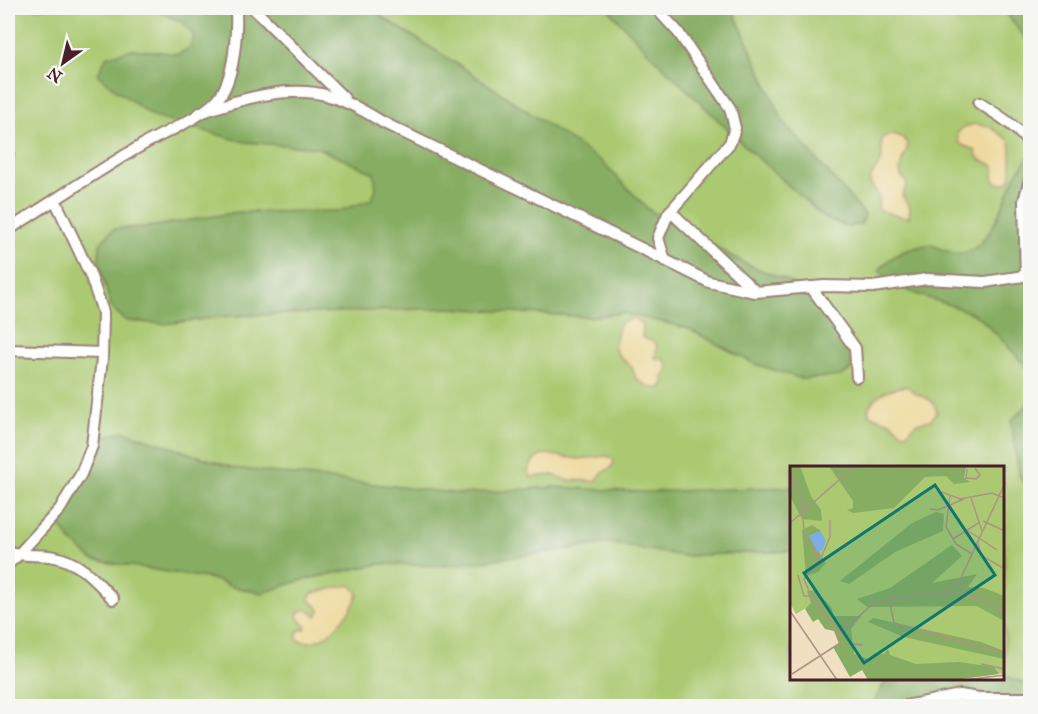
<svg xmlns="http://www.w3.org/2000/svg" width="1038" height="714" font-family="'IM FELL Great Primer',serif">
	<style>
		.green { fill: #aac971; stroke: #7a744e; stroke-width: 1.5; fill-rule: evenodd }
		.forest { fill: #87ad63; stroke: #686647; stroke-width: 1.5 }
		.sand { fill: #eeda9e; stroke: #9c7c64; stroke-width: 1.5 }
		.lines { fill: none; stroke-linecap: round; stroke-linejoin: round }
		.lane-casing { stroke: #9c8076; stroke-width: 14 }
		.lane { stroke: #fff; stroke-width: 10 }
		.inset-road { fill: none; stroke: #ad9386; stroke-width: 1.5 }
		.view { fill: #0f766e; fill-opacity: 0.15; stroke: #0f766e; stroke-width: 3 }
		.inset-edge { fill: none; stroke: #4a1f2b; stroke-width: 3 }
	</style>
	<rect width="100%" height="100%" fill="#f6f6f2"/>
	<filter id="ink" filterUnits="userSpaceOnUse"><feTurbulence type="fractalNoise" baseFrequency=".0167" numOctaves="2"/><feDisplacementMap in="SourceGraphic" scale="12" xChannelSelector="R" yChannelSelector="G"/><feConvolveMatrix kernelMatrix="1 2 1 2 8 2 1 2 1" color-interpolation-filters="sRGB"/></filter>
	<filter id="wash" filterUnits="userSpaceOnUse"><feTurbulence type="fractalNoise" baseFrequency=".008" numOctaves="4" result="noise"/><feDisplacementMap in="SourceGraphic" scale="24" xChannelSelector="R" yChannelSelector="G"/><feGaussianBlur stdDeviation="1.35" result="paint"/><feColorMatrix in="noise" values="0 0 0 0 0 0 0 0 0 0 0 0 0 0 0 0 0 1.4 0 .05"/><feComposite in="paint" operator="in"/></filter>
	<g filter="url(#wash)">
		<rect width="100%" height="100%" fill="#efe0c2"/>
		<path class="green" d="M8 8H1030V706H8ZM792 468H1004V680H792Z"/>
		<g class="forest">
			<path d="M150 8H368L465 69 601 161 649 210 744 263 788 281 815 297 852 348V369L841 376 802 379 755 364 687 328 623 313 589 317 450 308 230 316 164 324 126 321 111 307 99 262 100 244 113 229 155 226 238 212 339 211 371 200 376 189 374 173 318 148 245 142 154 117 108 84 98 74 106 57 132 49 178 54 190 48 194 36 184 23Z"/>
			<path d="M607 8H732L783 121 865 215 861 224 848 227 826 219 747 148 653 57Z"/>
			<path d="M931 8H986C963 21 954 23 931 8Z"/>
			<path d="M990 8H1030V44L1006 13Z"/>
			<path d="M1030 154V371C1019 359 987 321 975 315 943 299 906 298 879 271 891 253 911 248 931 244 941 250 956 256 967 252 993 243 1005 195 1017 174 1021 167 1026 161 1030 154Z"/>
			<path d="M1030 392V491L1019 476 1011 421 1026 406Z"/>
			<path d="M123 431 234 468 462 494 553 487 644 492 792 487V551L683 556 610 543 447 566 379 564 302 580 263 593 233 587 212 579 93 560 71 541 58 523 105 437Z"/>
			<path d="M1004 675 1030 686V706H872L882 687 889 680H1004Z"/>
		</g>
		<g class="sand">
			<path d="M975 124 990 127 1010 141C1011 149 1012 173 1010 180L1005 183H996L993 177 994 166C984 159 979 165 975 150L962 145 958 141V132L964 127Z"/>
			<path d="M894 134C920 142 900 156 900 170 900 185 914 175 902 196L910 207 909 217C904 218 882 212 878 209L879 196 870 183C870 173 877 170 881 161 884 153 879 145 883 137Z"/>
			<path d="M634 318 643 325 642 337 654 342 657 346 655 358 663 359 668 365 667 373 663 377 664 383 661 388H651L636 379 632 367 620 357 614 348 620 323Z"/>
			<path d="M907 386C910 388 912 391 915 393 926 399 932 396 937 412L931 420 917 423 907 433H903L890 422 870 415 868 411C872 394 891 388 907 386Z"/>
			<path d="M546 454 578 459 607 456 613 459 614 463 611 468 603 472 596 481 566 480 553 475 531 477 528 471C531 462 536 456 546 454Z"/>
			<path d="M350 585 356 590 358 595C350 614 323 651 298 640L296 635 299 630 305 629 306 626 297 617 298 613 306 609 317 616 320 610 309 599 312 593Z"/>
		</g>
	</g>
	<g filter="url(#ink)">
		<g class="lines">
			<g class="lane-casing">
				<g id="lane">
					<path d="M253 8 344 98"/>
					<path d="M656 8 678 32 730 108 735 128 730 143 668 214 658 238 665 260 709 282 755 292 824 286 873 287 927 279 985 282 1030 275"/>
					<path d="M979 103C998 115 1019 127 1030 146"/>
					<path d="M200 113C237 100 289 84 329 96 349 102 366 112 384 123L665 260"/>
					<path d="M8 152V156"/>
					<path d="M670 211 755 291"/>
					<path d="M8 230C51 203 94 173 139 147 162 133 198 120 217 100 235 80 237 33 236 8"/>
					<path d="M1026 276 1024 201 1030 179"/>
					<path d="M811 287 855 348 857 377"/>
					<path d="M8 350 102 353"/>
					<path d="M8 551C22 557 34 554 49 556 77 559 95 579 113 599"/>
					<path d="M8 564 18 555 60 509 81 474 92 446 102 359 103 312 90 274 55 200"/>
					<path d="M906 706 960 695 979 698"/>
					<path d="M961 706 979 698H1030"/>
				</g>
			</g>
			<use href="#lane" class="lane"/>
		</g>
	</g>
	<g transform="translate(790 466)">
		<rect width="214" height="214" fill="#efe0c2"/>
		<path d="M0 0H214V207L164 214 68 198 49 168 21 139 6 148 0 137Z" fill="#aac971"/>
		<path d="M0 0H10L21 30 31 44 32 55 12 53 0 30ZM39 0H176L174 12 180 16 164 18 156 10 135 11 104 42 63 47 57 44 63 42V35ZM146 46 154 48 153 65 105 86 59 118 50 115 122 57ZM22 59 31 65 19 70 36 97 28 106 16 110 12 64ZM162 79 172 90 142 117 187 108 178 121 194 122 214 130V155L187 140 77 141 67 133 100 122ZM25 124 42 142 43 150H71L61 163 64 188 78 193 85 187 94 188 98 183 100 189 126 198 169 196 204 201 209 208 164 214H78L72 204 60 211 43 181 49 178 44 165 35 163 28 153 23 156 15 143 21 137 17 125ZM83 152 191 176 214 185V193L114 171 78 156Z" fill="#87ad63"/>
		<path d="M30 65 36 75 32 85H27L19 70Z" fill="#7dade8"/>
		<path class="inset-road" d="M177 3 176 12 186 13 190 9 185 2M0 6 12 34 14 67 29 92 14 113 21 130 49 168 50 177 2 208M152 26 170 33 202 27 215 32M160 30 156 61 166 78 182 88M181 32 192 65M140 43 148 44 174 33M193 55 215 65M0 57 65 0M177 64 207 84M163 73 190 56M187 75 192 90 215 103M27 101 40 71V54M8 109 14 130H21M155 126 196 134 215 147M177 130 171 112 215 17M99 133 156 125 169 114M0 145 47 214M52 161 62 178 73 179M49 168 85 136 99 133 104 157 215 187M191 198 215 203M174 214 215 209"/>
		<path class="view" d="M145 19 205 109 74 197 14 107Z"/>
		<rect width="214" height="214" class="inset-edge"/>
	</g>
	<rect width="1038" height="714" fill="none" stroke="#f6f6f2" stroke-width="30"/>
	<g transform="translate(63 63) rotate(214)" stroke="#f6f6f2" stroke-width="4.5" paint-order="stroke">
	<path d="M0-4.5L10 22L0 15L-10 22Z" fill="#4a1f2b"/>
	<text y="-9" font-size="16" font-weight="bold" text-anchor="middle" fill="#4a1f2b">N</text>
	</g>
</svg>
